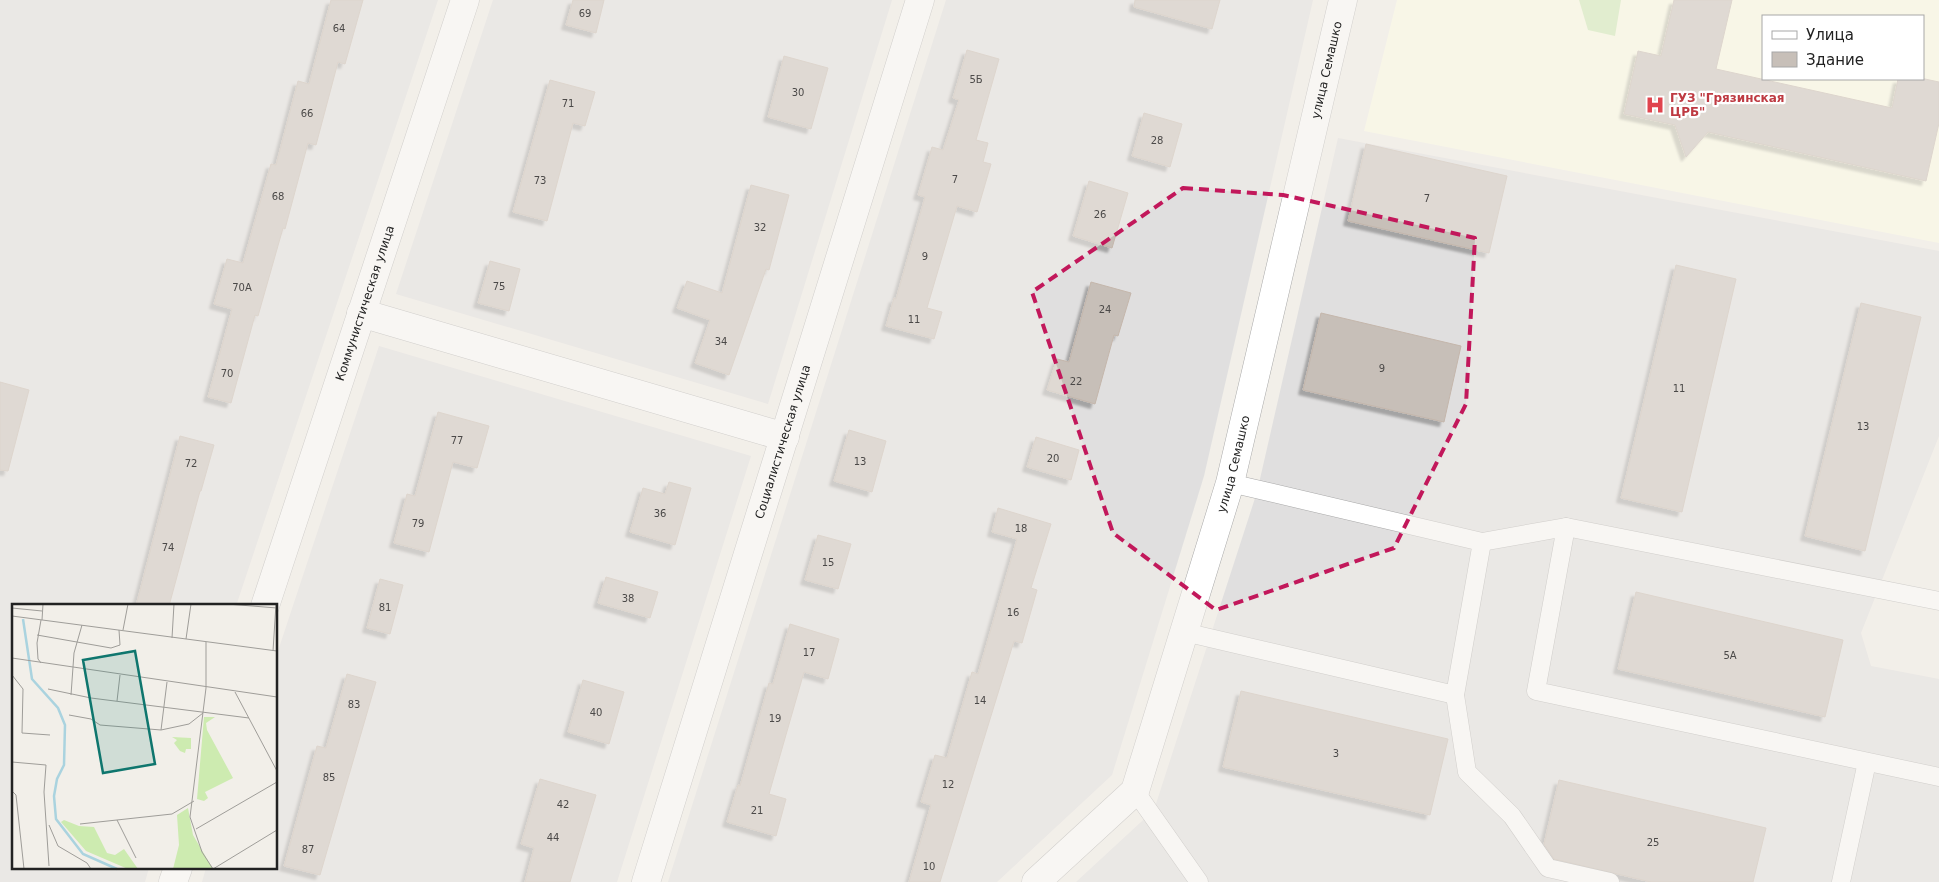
<svg xmlns="http://www.w3.org/2000/svg" width="1939" height="882" font-family="'DejaVu Sans',sans-serif">
	<style>
		.residential { fill: #e0dfdf }
		.education { fill: #ffffe5; fill-rule: evenodd }
		.grass { fill: #cdebb0 }
		.building { fill: #c7bfb8; stroke: #c4b6ab; filter: url(#shadow) }
		.lines { fill: none; stroke-linecap: round; stroke-linejoin: round }
		.lane-casing { stroke: #a9a9a9; stroke-width: 19 }
		.street-casing { stroke: #a9a9a9; stroke-width: 29 }
		.lane { stroke: #fff; stroke-width: 18 }
		.street { stroke: #fff; stroke-width: 28 }
		.marked { fill: none; stroke: #c2185b; stroke-width: 4; stroke-dasharray: 10 6; stroke-linejoin: round }
		.labels { text-anchor: middle; dominant-baseline: central; stroke-width: 4.5; stroke-linejoin: round; paint-order: stroke }
		.number-label { font-size: 10px; fill: #4b4948 }
		.street-label { font-size: 12px; fill: #222; stroke: #fff }
		.health-label { font-size: 12px; font-weight: bold; fill: #be3a42; stroke: #fff; text-anchor: start }
		.inset-river { fill: none; stroke: #aad3df; stroke-width: 2.5 }
		.inset-road { fill: none; stroke: #9f9d99; stroke-width: 1 }
		.view { fill: #0f766e; fill-opacity: 0.15; stroke: #0f766e; stroke-width: 2.5 }
		.inset-edge { fill: none; stroke: #222; stroke-width: 2.5 }
	</style>
	<defs>
		<filter id="shadow"><feDropShadow dx="-4.5" dy="4.5" stdDeviation="1" flood-color="#0004"/></filter>
	</defs>
	<rect width="100%" height="100%" fill="#f2efe9"/>
	<g class="residential">
		<path d="M0 0H438L236 606H14V868H149L145 882H0Z"/>
		<path d="M493 0H892L768 404 396 294Z"/>
		<path d="M946 0H1313L1204 476 1112 775 997 882H668Z"/>
		<path d="M1338 138 1939 251V436L1861 633 1871 666 1939 679V882H1076L1154 810 1257 492Z"/>
		<path d="M379 346 751 456 617 882H202L206 868H276V657Z"/>
	</g>
	<path class="education" d="M1397 0H1939V243L1364 131ZM1763 16H1923V79H1763Z"/>
	<path class="grass" d="M1579 0H1621L1615 36 1588 30Z"/>
	<g class="building">
		<path d="M331 0H363L345 64 338 62 316 145 308 143 285 229 283 228 258 316 255 315 231 403 208 397 232 309 214 304 227 259 243 263 271 164 276 165 298 81 309 84Z"/>
		<path d="M573 0H604L596 33 566 25Z"/>
		<path d="M1135 0H1220L1212 29 1134 7Z"/>
		<path d="M1674 0H1732L1716 69 1892 108 1898 79H1925L1939 82V123L1926 181 1708 132 1686 157 1675 125 1624 114 1638 51 1661 56Z"/>
		<path d="M967 50 999 59 976 140 988 143 983 162 991 164 977 212 957 206 927 308 942 312 934 339 886 326 894 298 896 299 925 197 918 195 932 147 943 150 959 100 953 98Z"/>
		<path d="M784 56 828 68 811 129 768 117Z"/>
		<path d="M550 80 595 92 585 126 573 123 547 221 513 212Z"/>
		<path d="M1144 113 1182 124 1170 167 1132 156Z"/>
		<path d="M1366 144 1507 176 1489 253 1348 221Z"/>
		<path d="M1089 181 1128 193 1112 248 1073 236Z"/>
		<path d="M751 185 789 195 769 270 766 269 729 375 695 363 710 320 677 308 687 281 722 293Z"/>
		<path d="M490 261 520 269 509 311 478 303Z"/>
		<path d="M1676 265 1736 279 1682 512 1621 498Z"/>
		<path d="M1091 282 1131 293 1118 336 1114 335 1095 404 1047 390 1057 359 1069 362Z"/>
		<path d="M1861 303 1921 317 1865 551 1805 536Z"/>
		<path d="M1321 313 1461 346 1444 422 1303 390Z"/>
		<path d="M0 382 29 390 8 471 0 470Z"/>
		<path d="M438 412 489 426 477 468 453 462 429 552 394 543 407 494 415 496Z"/>
		<path d="M849 430 886 441 872 492 834 481Z"/>
		<path d="M180 436 214 445 201 491H200L169 606H136Z"/>
		<path d="M1036 437 1079 450 1071 480 1027 467Z"/>
		<path d="M669 482 691 488 675 545 630 532 643 488 665 494Z"/>
		<path d="M998 508 1051 524 1031 588 1037 590 1022 643 1014 641 940 882H909L931 805 921 802 935 755 947 758 972 672 978 674 1017 539 992 532Z"/>
		<path d="M818 535 851 544 838 589 805 580Z"/>
		<path d="M606 577 658 592 650 618 598 603Z"/>
		<path d="M380 579 403 585 390 634 367 628Z"/>
		<path d="M1636 592 1843 640 1825 717 1618 669Z"/>
		<path d="M790 624 839 639 828 679 804 672 769 794 786 799 776 836 727 822 738 785 740 786 769 683 773 684Z"/>
		<path d="M347 674 376 682 320 875 284 866 317 746 326 748Z"/>
		<path d="M583 680 624 692 609 744 568 732Z"/>
		<path d="M1241 691 1448 739 1430 815 1223 767Z"/>
		<path d="M540 779 596 795 570 882H525L534 848 521 844Z"/>
		<path d="M1559 780 1766 828 1753 882H1651L1554 859 1544 844Z"/>
	</g>
	<g class="lines">
		<g class="lane-casing">
			<g id="lane">
				<path d="M1230 483 1482 542 1566 527 1536 691 1939 777"/>
				<path d="M1566 527 1939 601"/>
				<path d="M1184 632 1455 695 1482 542"/>
				<path d="M1455 695 1467 772 1512 816 1548 868 1610 882"/>
				<path d="M1135 791 1199 882"/>
				<path d="M1841 882 1867 762"/>
			</g>
		</g>
		<g class="street-casing">
			<g id="street">
				<path d="M361 313 785 437"/>
				<path id="s1" d="M265 606 465 0"/>
				<path d="M173 882 178 868"/>
				<path id="s2" d="M646 882 920 0"/>
				<path id="s3" d="M1036 882 1135 791 1230 483 1343 0"/>
			</g>
		</g>
		<use href="#lane" class="lane"/>
		<use href="#street" class="street"/>
	</g>
	<path d="M0 0H1939V882H0ZM1183 188 1283 195 1475 238 1466 404 1394 548 1216 610 1113 533 1032 292Z" fill="#f2efe9" fill-opacity=".55" fill-rule="evenodd"/>
	<path class="marked" d="M1183 188 1283 195 1475 238 1466 404 1394 548 1216 610 1113 533 1032 292Z"/>
	<defs>
		<g id="hospital-bare" transform="scale(1.5)"><path d="M-5-5h3v3.5h4V-5h3V5h-3V1.5h-4V5h-3Z" fill="#e0444e" stroke="#fff" stroke-width="2.5" paint-order="stroke"/></g>
	</defs>
	<g fill-rule="evenodd">
		<use href="#hospital-bare" x="1655" y="105"/>
	</g>
	<g class="labels">
		<g class="number-label">
			<text x="585" y="13">69</text>
			<text x="339" y="28">64</text>
			<text x="976" y="79">5Б</text>
			<text x="798" y="92">30</text>
			<text x="568" y="103">71</text>
			<text x="307" y="113">66</text>
			<text x="1157" y="140">28</text>
			<text x="955" y="179">7</text>
			<text x="540" y="180">73</text>
			<text x="278" y="196">68</text>
			<text x="1427" y="198">7</text>
			<text x="1100" y="214">26</text>
			<text x="760" y="227">32</text>
			<text x="925" y="256">9</text>
			<text x="499" y="286">75</text>
			<text x="242" y="287">70А</text>
			<text x="1105" y="309">24</text>
			<text x="914" y="319">11</text>
			<text x="721" y="341">34</text>
			<text x="1382" y="368">9</text>
			<text x="227" y="373">70</text>
			<text x="1076" y="381">22</text>
			<text x="1679" y="388">11</text>
			<text x="1863" y="426">13</text>
			<text x="457" y="440">77</text>
			<text x="1053" y="458">20</text>
			<text x="860" y="461">13</text>
			<text x="191" y="463">72</text>
			<text x="660" y="513">36</text>
			<text x="418" y="523">79</text>
			<text x="1021" y="528">18</text>
			<text x="168" y="547">74</text>
			<text x="828" y="562">15</text>
			<text x="628" y="598">38</text>
			<text x="385" y="607">81</text>
			<text x="1013" y="612">16</text>
			<text x="809" y="652">17</text>
			<text x="1730" y="655">5А</text>
			<text x="980" y="700">14</text>
			<text x="354" y="704">83</text>
			<text x="596" y="712">40</text>
			<text x="775" y="718">19</text>
			<text x="1336" y="753">3</text>
			<text x="329" y="777">85</text>
			<text x="948" y="784">12</text>
			<text x="563" y="804">42</text>
			<text x="757" y="810">21</text>
			<text x="553" y="837">44</text>
			<text x="1653" y="842">25</text>
			<text x="308" y="849">87</text>
			<text x="929" y="866">10</text>
		</g>
		<g class="street-label">
			<text stroke="none"><textPath href="#s3" startOffset="881">улица Семашко</textPath></text>
			<text stroke="none"><textPath href="#s1" startOffset="319">Коммунистическая улица</textPath></text>
			<text stroke="none"><textPath href="#s2" startOffset="461">Социалистическая улица</textPath></text>
			<text stroke="none"><textPath href="#s3" startOffset="476">улица Семашко</textPath></text>
		</g>
		<g class="health-label">
			<text x="1670" y="98">ГУЗ "Грязинская<tspan x="1670" dy="14">ЦРБ"</tspan></text>
		</g>
	</g>
	<g transform="translate(12 604)">
		<rect width="265" height="265" fill="#f2efe9"/>
		<path d="M192 113H203L194 119 195 126 221 174 193 188 196 194 192 197 185 195ZM160 133 179 134V145H174L173 149 168 147 162 139 165 136ZM176 204 181 231 201 265H161L167 241 165 211ZM52 216 67 222 82 223 95 249 103 251 112 245 126 265H116L74 247 49 218Z" fill="#cdebb0"/>
		<path class="inset-river" d="M11 15 20 75 46 104 53 121 52 161 45 175 42 192 44 215 71 250 105 265"/>
		<path class="inset-road" d="M215 0 265 4M0 4 30 7M0 12 265 47M29 16 25 39 26 55 29 59M30 16 31 0M111 26 116 0M25 31 99 44 108 41 107 26M160 34 162 0M174 35 179 0M194 38V84L178 213 190 248 201 265M0 43V12M261 47 264 0M0 54 265 93M0 71 11 85 10 129 38 131M36 85 79 94 237 114M223 88 265 167M59 91 62 49 70 21M105 97 108 71M57 111 79 115 88 121 149 126 177 120 191 109M149 126 155 78M0 158 34 161 32 188 37 262M0 187 4 191 12 265M105 216 124 254M68 220 160 210 182 197M37 221 46 242 75 259 79 265M184 225 265 178M201 265 265 226"/>
		<path class="view" d="M123 47 143 160 91 169 71 56Z"/>
		<rect width="265" height="265" class="inset-edge"/>
	</g>
	<rect x="1762" y="15" width="162" height="65" fill="#ffffff" stroke="#a7a7a7"/>
	<rect x="1772" y="31" width="25" height="8" fill="#ffffff" stroke="#a7a7a7"/>
	<text x="1806" y="40" font-size="15" fill="#222222">Улица</text>
	<rect x="1772" y="52" width="25" height="15" fill="#c7bfb8" stroke="#a7a7a7"/>
	<text x="1806" y="65" font-size="15" fill="#222222">Здание</text>
</svg>
